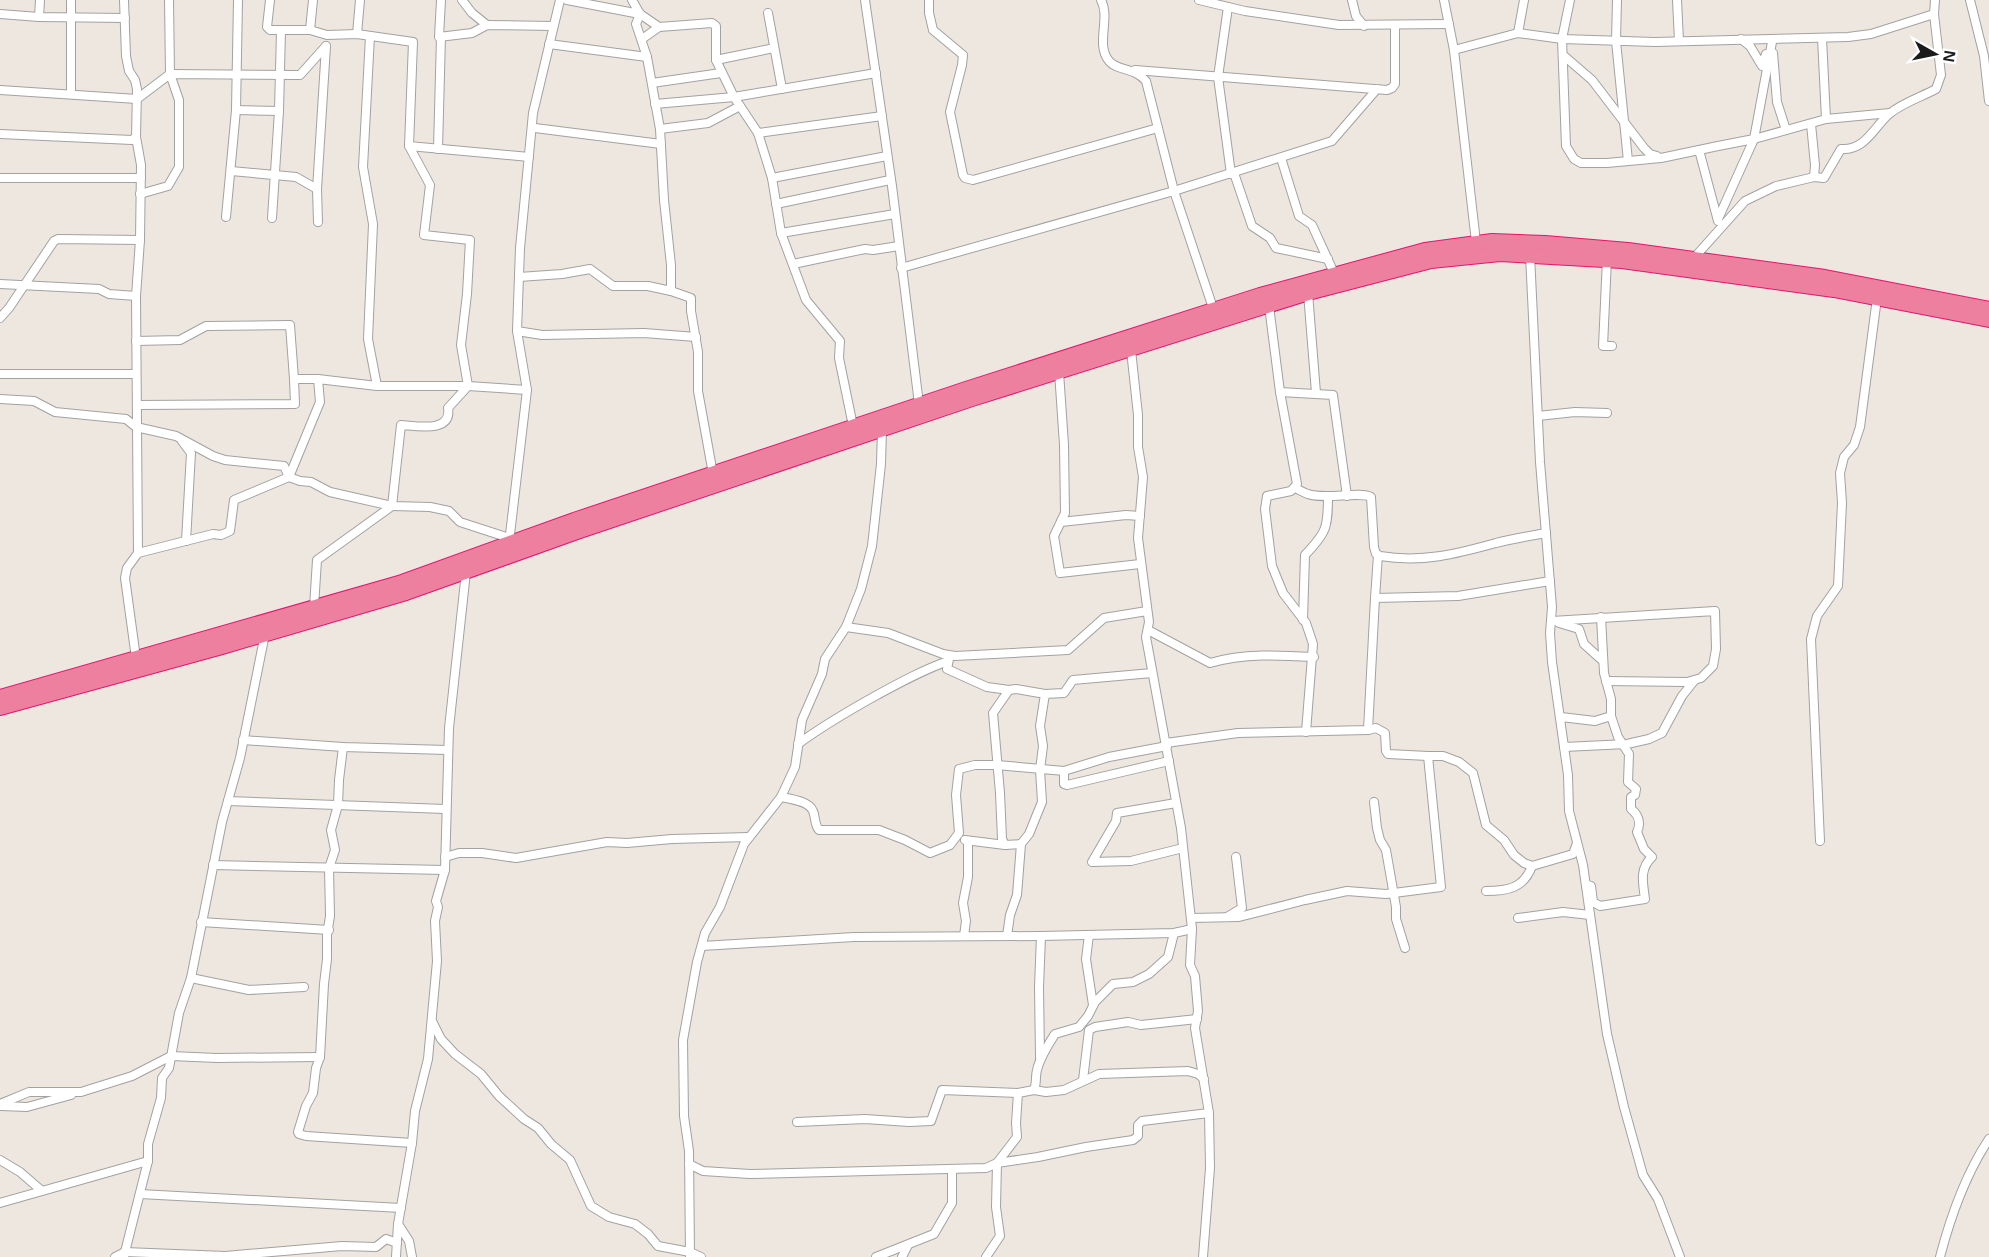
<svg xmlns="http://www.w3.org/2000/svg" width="1989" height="1257" font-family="Helvetica,sans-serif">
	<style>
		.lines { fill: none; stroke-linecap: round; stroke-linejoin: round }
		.street-casing { stroke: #a2a2a2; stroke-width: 10 }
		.highway-casing { stroke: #e31571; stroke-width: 16 }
		.street { stroke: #fff; stroke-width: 8 }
		.highway { stroke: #ed7f9f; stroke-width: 14 }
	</style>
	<rect width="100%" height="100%" fill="#eee7df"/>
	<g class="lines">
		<g class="street-casing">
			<g id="street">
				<path d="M124 0 126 56 129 71 135 80 137 89 136 137 141 165 140 240 136 296 138 553"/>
				<path d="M270 0 267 27 270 30H310L327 35 357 34 413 42 409 146 430 185 424 235 470 240 467 294 461 345 468 386 448 408C452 433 418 426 401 425L392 506 317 560 314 607"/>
				<path d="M441 0 439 37 472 33 487 25 553 26"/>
				<path d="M462 0 472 13 487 25"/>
				<path d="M567 0 640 14 659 27"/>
				<path d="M632 0 640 14"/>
				<path d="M865 0 892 186 919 404"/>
				<path d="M929 0V13L933 30 963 55 962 65 950 112 963 175 965 178 973 180 1158 128"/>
				<path d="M1101 0C1111 18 1095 44 1109 61 1117 71 1134 67 1146 81L1174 191 1214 311"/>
				<path d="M1199 0 1245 11 1339 25 1449 24"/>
				<path d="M1352 0 1356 16 1364 26"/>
				<path d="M1444 0 1454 50 1476 242"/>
				<path d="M1570 0 1562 39 1566 146 1574 159 1581 163H1607L1661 158 1718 146 1754 139 1826 119 1890 113"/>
				<path d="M1617 0 1616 41 1628 161"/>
				<path d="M1677 0 1679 41"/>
				<path d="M1970 0 1984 56 1989 101"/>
				<path d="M1228 7 1218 77 1231 174"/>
				<path d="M768 13 782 89"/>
				<path d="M0 14 39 17 125 18"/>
				<path d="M640 14 636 24 647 57 660 129 664 200 671 265V291L691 298V311L698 352V391L713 474"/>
				<path d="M39 17 40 0"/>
				<path d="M310 30 313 0"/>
				<path d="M1518 33 1524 0"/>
				<path d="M357 34 360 0"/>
				<path d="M1822 38 1826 119"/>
				<path d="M642 39 659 27 712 23 716 26V60L734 97 758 133 772 178 781 233 806 300 840 341 839 358 853 426"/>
				<path d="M1741 39 1750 46 1762 66 1766 54"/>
				<path d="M549 44 647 57"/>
				<path d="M1454 50 1518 33 1562 39 1655 42 1848 37 1871 34 1934 14"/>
				<path d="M1773 53 1777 102 1786 130"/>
				<path d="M1563 55 1592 80 1644 148 1650 154 1657 156"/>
				<path d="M716 60 774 48"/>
				<path d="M1135 70 1387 90 1392 88 1395 84V25"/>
				<path d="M652 83 721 73"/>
				<path d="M0 90 137 99 170 74 300 75 326 46"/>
				<path d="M71 94V0"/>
				<path d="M655 104 734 97 876 73"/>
				<path d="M236 110 279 111"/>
				<path d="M1811 124 1815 165 1814 177"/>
				<path d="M535 128 661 144"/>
				<path d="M660 129 708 123 740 106"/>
				<path d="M758 133 882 116"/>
				<path d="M0 134 132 140 136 137"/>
				<path d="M409 146 529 157"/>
				<path d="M438 149 441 36"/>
				<path d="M1699 150 1718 221"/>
				<path d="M1281 158 1299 216 1312 225 1334 273"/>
				<path d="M231 171 296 177 317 189"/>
				<path d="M1234 173 1252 226 1270 238 1276 248 1328 259"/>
				<path d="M0 178H141"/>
				<path d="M772 178 887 156"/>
				<path d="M140 194 168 186 179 167V100L170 74 169 0"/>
				<path d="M776 204 890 180"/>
				<path d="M226 217 236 110 238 0"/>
				<path d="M272 218 279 111 281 30"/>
				<path d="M1718 219 1754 139 1772 42"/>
				<path d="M318 222 317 189 326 46"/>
				<path d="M781 233 895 214"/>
				<path d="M1530 255 1540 462 1552 607 1550 633 1552 662 1568 775 1569 811 1583 865 1607 1034 1624 1107 1643 1175 1658 1199 1680 1257"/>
				<path d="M1607 259 1603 346H1612"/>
				<path d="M1693 259 1745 201 1776 186 1814 177 1824 178 1841 149C1865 151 1874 127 1889 114 1902 103 1921 97 1936 89L1941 75 1934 14 1935 0"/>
				<path d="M793 264 865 249 873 250 899 246"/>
				<path d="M901 268 1174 191 1332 141 1377 89"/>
				<path d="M519 277 562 274 590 269 613 286H648L671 291"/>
				<path d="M0 284 99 289 109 294 136 296"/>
				<path d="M1308 293 1316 393"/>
				<path d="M1269 306 1280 392 1333 395 1347 496"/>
				<path d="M0 318 9 308 54 241 58 239 140 240"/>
				<path d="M517 331 542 335 644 333 696 337"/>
				<path d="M136 341 180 340 206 326 290 325 294 379H318"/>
				<path d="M1131 350 1138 415V447L1143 477 1138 538 1149 622 1146 637 1181 828 1192 929 1190 965 1195 976 1198 1011 1195 1028 1209 1113 1210 1168 1203 1257"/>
				<path d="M1059 372 1064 445 1065 513 1054 536 1060 573 1140 564"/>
				<path d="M0 374H136"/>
				<path d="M377 386H468L527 390"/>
				<path d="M1280 392 1297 484 1291 491 1267 496 1265 509 1272 566 1283 593 1306 623 1313 644 1306 732"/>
				<path d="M0 399 34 401 55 412 126 419 136 427 176 436 213 456 225 460 284 466 289 477 300 481 311 482 330 492 392 506 430 507 449 511 460 522 509 538"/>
				<path d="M137 405 295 404 294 379"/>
				<path d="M1538 416 1575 412 1607 413"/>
				<path d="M182 441 191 453 186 541"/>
				<path d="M1295 488C1300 490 1304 493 1308 494 1324 500 1360 491 1371 497L1374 547 1376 554 1380 556C1422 563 1456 554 1496 543 1512 539 1529 536 1546 533"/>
				<path d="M1061 522 1126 515 1140 516"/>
				<path d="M509 543 527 390 517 331 520 248 533 113 560 0"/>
				<path d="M1378 555 1375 598 1458 596 1550 581"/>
				<path d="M1303 620 1305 555C1327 532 1328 527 1328 496"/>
				<path d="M1552 621 1715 611 1716 649 1713 666 1701 678 1687 682 1606 681"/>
				<path d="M1559 623 1579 629 1584 644 1603 661"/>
				<path d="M846 627 888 633 943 654 955 656 1068 650 1104 618 1147 611"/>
				<path d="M1148 630 1210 663C1244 653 1279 655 1314 657"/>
				<path d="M136 658 125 578 127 568 138 553 213 534 221 535 230 531 234 500 289 477 320 402 318 379 377 386 368 339 373 224 363 167 370 36"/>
				<path d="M949 659 947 669 987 687 1009 690"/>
				<path d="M1045 694 1016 689 1009 690 993 713 1000 793 1002 839 1005 845 1021 844 1029 834 1042 802 1040 770 1043 746 1040 726 1045 694 1064 693 1073 680 1152 673"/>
				<path d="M1561 717 1595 721 1611 716V699L1604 673 1601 617"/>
				<path d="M1368 730 1376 728 1385 733 1386 751 1388 754 1428 756"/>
				<path d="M243 740 343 747 447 750"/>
				<path d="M1166 743 1238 733 1368 730 1375 598"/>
				<path d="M798 744C824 725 850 710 877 695 901 682 923 670 948 661"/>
				<path d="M343 747 339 780 338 805 331 830 335 850 329 868 330 916 327 935V959L324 984 320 1057 316 1068 313 1093 306 1106 298 1132 299 1134 306 1136 412 1143"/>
				<path d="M1564 747 1627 744 1649 739 1662 733 1682 696 1694 681"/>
				<path d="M1064 771V784L1067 785 1169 761"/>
				<path d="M781 797C791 799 809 801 813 811 816 818 814 824 819 830H879L905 840 930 853 950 845 959 833 956 795 959 769 975 765H997L1064 771 1109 757 1167 746"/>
				<path d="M228 801 445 809"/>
				<path d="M1374 802 1377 828 1380 840 1386 850 1396 907V919L1405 948"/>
				<path d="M1176 803 1117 813 1116 821 1092 862 1131 861 1183 848"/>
				<path d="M965 840 1005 845"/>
				<path d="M1820 841 1811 639 1817 616 1838 586 1842 503 1840 473 1844 457 1854 445 1860 427 1877 298"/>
				<path d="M445 857 459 853H482L516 858 607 842 627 843 672 839 749 837"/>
				<path d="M213 865 445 870"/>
				<path d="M1587 885 1591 886 1593 902 1600 906 1645 899C1643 883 1639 869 1652 857L1644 849 1637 832C1641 824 1639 815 1631 809V797L1635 795 1636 789 1628 782 1629 754 1618 737 1611 716"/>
				<path d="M1486 891C1508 891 1524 888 1532 866"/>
				<path d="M1227 917 1242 908 1236 857"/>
				<path d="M1191 918 1239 917 1305 900 1347 891 1386 894 1441 887 1428 756H1443L1459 762 1473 773 1486 825 1504 840 1514 855 1524 863 1532 866 1573 854 1577 843"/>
				<path d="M1518 918 1563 912 1590 915"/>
				<path d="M201 922 329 930"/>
				<path d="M1089 935 1086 959 1093 1005"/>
				<path d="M964 936 966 921 963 903 968 877V842"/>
				<path d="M1007 936 1010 915 1017 895 1021 844"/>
				<path d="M702 946 854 937 1041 936 1174 933 1192 929"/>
				<path d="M191 978 249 990 304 987"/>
				<path d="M432 1021 441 1039 455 1054 481 1074 499 1096 524 1119 538 1128 551 1144 570 1160 591 1206 609 1217 635 1224 648 1234 658 1246 690 1252 701 1257"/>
				<path d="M1040 1057 1039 987 1041 936"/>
				<path d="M1083 1080 1089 1030 1095 1027 1128 1022 1141 1025 1197 1019"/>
				<path d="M1034 1090 1046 1092 1064 1090 1099 1074 1188 1071 1198 1074 1204 1079"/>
				<path d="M0 1104 29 1092H81L132 1076 171 1056 217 1058 320 1057"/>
				<path d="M1 1106 27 1107 71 1095"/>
				<path d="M797 1122 865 1119 909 1122 931 1121 942 1090 1018 1093"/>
				<path d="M0 1160 20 1172 42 1191"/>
				<path d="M689 1164 703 1171 750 1174 986 1168 997 1163 1038 1157 1086 1147 1133 1140 1138 1136V1125L1142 1121 1209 1113"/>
				<path d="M140 1194 401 1208"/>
				<path d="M0 1203 148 1161"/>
				<path d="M398 1224 409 1241 412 1257"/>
				<path d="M125 1252 148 1161V1144L161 1098 162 1078 169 1068 179 1013 191 978 222 822 240 758 265 634"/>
				<path d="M125 1252 225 1256 342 1246 376 1247 386 1239 397 1243"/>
				<path d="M115 1257 125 1252 124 1257"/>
				<path d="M396 1257 398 1224 412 1143 415 1111 428 1059 437 961 435 921 438 907 436 901 445 870 449 728 466 572"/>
				<path d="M690 1257 689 1151 684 1116 683 1040 697 962 705 933 720 907 744 844 781 797 795 767 802 720 822 674 825 659 846 627 861 589 872 546 881 464 882 429"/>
				<path d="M876 1257 934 1234 952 1203V1169"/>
				<path d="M902 1257 908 1245"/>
				<path d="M986 1257 1000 1236 996 1207 997 1163 1017 1137 1016 1123 1018 1093 1034 1090C1037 1083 1035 1077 1037 1070 1040 1057 1048 1045 1055 1034L1079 1027 1088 1016 1095 1002 1113 984 1133 982 1149 974 1168 957 1174 933"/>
				<path d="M1940 1257C1951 1215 1965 1175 1989 1139"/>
			</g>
		</g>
		<g class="highway-casing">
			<g id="highway">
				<path d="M0 697 399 583 574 520 966 389 1260 295 1425 250 1492 241 1545 243 1628 250 1825 277 1989 309"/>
				<path d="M0 708 222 647 406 593 580 531 972 399 1308 293 1431 261 1500 254 1622 261 1834 290 1989 320"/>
			</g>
		</g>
		<use href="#street" class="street"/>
		<use href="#highway" class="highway"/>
	</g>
	<g transform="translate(1935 54) rotate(99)" stroke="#ffffff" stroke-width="4.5" paint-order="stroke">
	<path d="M0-4.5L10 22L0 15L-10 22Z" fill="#1b1b1b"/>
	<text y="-9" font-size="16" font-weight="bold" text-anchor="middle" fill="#1b1b1b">N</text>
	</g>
</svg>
